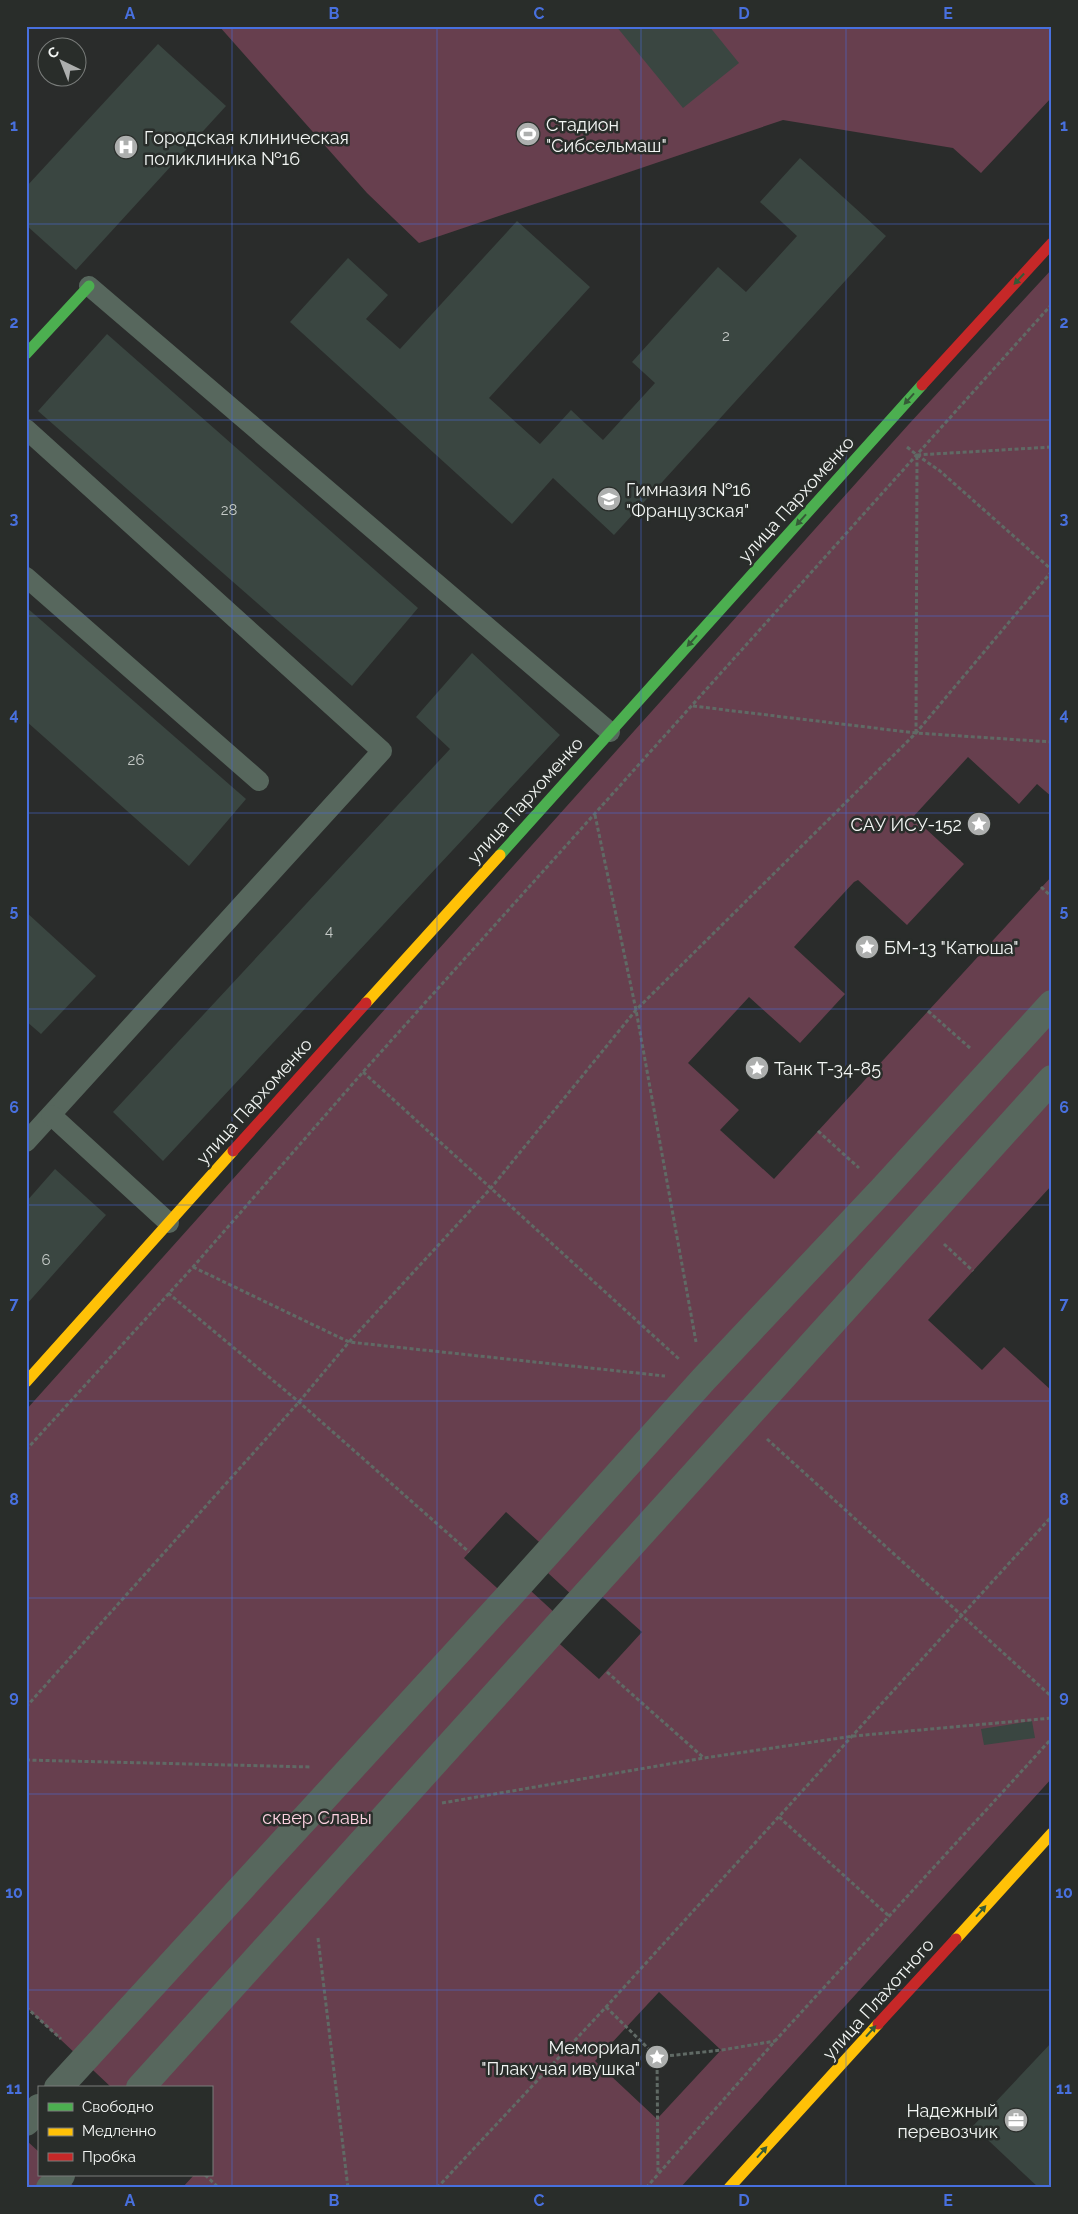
<svg xmlns="http://www.w3.org/2000/svg" width="1078" height="2214" font-family="Raleway,sans-serif">
	<style>
		.green { fill: #673f4e; fill-rule: evenodd }
		.building { fill: #3a4641 }
		.lines { fill: none; stroke-linecap: round; stroke-linejoin: round }
		.path { stroke: #606a65; stroke-width: 3; stroke-dasharray: 4 2.5; stroke-linecap: butt }
		.lane { stroke: #57675d; stroke-width: 20 }
		.street { stroke: #57675d; stroke-width: 28 }
		.fast { stroke: #4caf50; stroke-width: 11 }
		.slow { stroke: #ffc107; stroke-width: 11 }
		.jam { stroke: #c62828; stroke-width: 11 }
		.oneway { fill: #355a37 }
		.grid { fill: none; stroke: #4870de; stroke-width: 1; stroke-opacity: 0.55 }
		.labels { text-anchor: middle; dominant-baseline: central; stroke-width: 5; stroke-linejoin: round; paint-order: stroke }
		.number-label { font-size: 15px; fill: #c5cac7 }
		.poi-label { font-size: 18px; fill: #f3f6f4; stroke: #292d2a; text-anchor: start }
		.street-label { font-size: 18px; fill: #f3f6f4; stroke: #292d2a }
		.park-label { font-size: 18px; fill: #fdd2e1; stroke: #292d2a }
		.neatline { fill: none; stroke: #4870de; stroke-width: 2 }
		.grid-label { font-size: 16px; text-anchor: middle; font-weight: bold; fill: #4870de }
	</style>
	<rect width="100%" height="100%" fill="#2a2c2b"/>
	<g class="green">
		<path d="M219 26H1052V97L981 173 953 148 783 120 419 243 367 193Z"/>
		<path d="M1052 269V797L1037 784 1019 804 968 757 913 817 964 864 907 925 858 880 854 882 794 947 845 994 800 1043 749 997 688 1063 739 1110 720 1130 774 1179 1052 876V1185L928 1320 982 1370 1004 1347 1052 1391V1778L680 2188H182L194 2175H211V2088H112L26 2007V1410L909 424ZM506 1512 559 1560 548 1573 573 1596 586 1582 642 1632 599 1679 543 1629 556 1614 531 1591 517 1606 464 1558ZM659 1992 721 2050 657 2119 595 2061Z"/>
		<path d="M26 2140 39 2152V2175H62L76 2188H26Z"/>
	</g>
	<g class="building">
		<path d="M616 26H709L739 63 683 108Z"/>
		<path d="M158 44 226 106 76 270 26 225V187Z"/>
		<path d="M800 158 886 236 614 535 553 478 512 524 290 322 348 258 388 295 366 319 400 349 517 221 590 287 489 398 540 444 571 410 603 440 655 383 632 362 718 267 746 292 797 236 760 202Z"/>
		<path d="M107 334 418 608 352 686 38 411Z"/>
		<path d="M26 607 246 799 189 866 26 721Z"/>
		<path d="M472 653 560 735 163 1161 113 1112 450 749 416 717Z"/>
		<path d="M26 912 96 976 41 1034 26 1021Z"/>
		<path d="M55 1169 106 1215 26 1305V1202Z"/>
		<path d="M1032 1721 1035 1738 984 1745 981 1729Z"/>
		<path d="M1052 2042V2188H1039L973 2126Z"/>
	</g>
	<g class="lines">
		<g class="path">
			<path d="M907 447 917 455 1052 447"/>
			<path d="M917 455 940 471 1052 570"/>
			<path d="M693 706 916 733 1052 742"/>
			<path d="M916 733 917 455"/>
			<path d="M595 815 636 1010 696 1342"/>
			<path d="M1041 887 1052 897"/>
			<path d="M928 1011 970 1048"/>
			<path d="M363 1072 679 1359"/>
			<path d="M818 1131 859 1168"/>
			<path d="M944 1244 973 1271"/>
			<path d="M193 1267 349 1342 665 1376"/>
			<path d="M168 1293 299 1402 469 1552"/>
			<path d="M767 1439 1052 1697"/>
			<path d="M26 1450 193 1267 363 1072 1052 304"/>
			<path d="M607 1672 704 1758"/>
			<path d="M26 1707 299 1402 349 1342 491 1188 636 1010 916 733 1052 571"/>
			<path d="M26 1760 311 1767"/>
			<path d="M442 1803 704 1758 854 1736 1052 1718"/>
			<path d="M779 1817 890 1917"/>
			<path d="M318 1938 348 2188"/>
			<path d="M26 2007 61 2039"/>
			<path d="M606 2007 657 2057 722 2050 775 2041"/>
			<path d="M657 2057 658 2174"/>
			<path d="M205 2175 219 2188"/>
			<path d="M437 2188 606 2007 1052 1516"/>
			<path d="M646 2188 775 2041 1052 1738"/>
		</g>
		<g class="lane">
			<path d="M89 286 610 732"/>
			<path d="M26 429 382 751 26 1142"/>
			<path d="M26 577 259 781"/>
			<path d="M51 1115 169 1223"/>
		</g>
		<g class="street">
			<path d="M58 2088 508 1597 703 1380 883 1189 1052 1004"/>
			<path d="M140 2088 1052 1079"/>
			<path d="M26 2122 39 2108"/>
			<path d="M50 2188 61 2175"/>
		</g>
		<g class="fast">
			<path d="M26 354 89 286"/>
			<path d="M500 855 922 385"/>
		</g>
		<g class="slow">
			<path d="M366 1003 500 855"/>
			<path d="M26 1382 233 1151"/>
			<path d="M956 1939 1052 1833"/>
			<path d="M729 2188 878 2024"/>
		</g>
		<g class="jam">
			<path d="M922 385 1052 243"/>
			<path d="M233 1151 366 1003"/>
			<path d="M878 2024 956 1939"/>
		</g>
	</g>
	<defs><path id="oneway-solid" d="M-6-.8H1V-3.2L6.5 0L1 3.2V.8H-6Z" transform="scale(1.25)"/></defs>
	<g class="oneway">
		<use href="#oneway-solid" transform="translate(1019 279) rotate(133)"/>
		<use href="#oneway-solid" transform="translate(909 399) rotate(132)"/>
		<use href="#oneway-solid" transform="translate(801 520) rotate(132)"/>
		<use href="#oneway-solid" transform="translate(692 641) rotate(132)"/>
		<use href="#oneway-solid" transform="translate(981 1911) rotate(-48)"/>
		<use href="#oneway-solid" transform="translate(871 2031) rotate(-48)"/>
		<use href="#oneway-solid" transform="translate(762 2152) rotate(-48)"/>
	</g>
	<path class="grid" d="M232 26V2188M437 26V2188M641 26V2188M846 26V2188M26 224H1052M26 420H1052M26 616H1052M26 813H1052M26 1009H1052M26 1205H1052M26 1401H1052M26 1598H1052M26 1794H1052M26 1990H1052"/>
	<defs>
		<g id="stadium-disc" transform="scale(1.25)"><circle r="9.5" fill="#adafae" stroke="#292d2a"/><path d="M0-5a6.5 5 0 1 0 0 10a6.5 5 0 1 0 0-10ZM-3.5-1.8h7v3.6h-7Z" fill="#fff"/></g>
		<g id="hospital-disc" transform="scale(1.25)"><circle r="9.5" fill="#adafae" stroke="#292d2a"/><path d="M-5-5h3v3.5h4V-5h3V5h-3V1.5h-4V5h-3Z" fill="#fff"/></g>
		<g id="school-disc" transform="scale(1.25)"><circle r="9.5" fill="#adafae" stroke="#292d2a"/><path d="M0-5L7-2L0 1L-7-2ZM-4 1L0 2.5L4 1V4Q0 6-4 4Z" fill="#fff"/></g>
		<g id="sight-disc" transform="scale(1.25)"><circle r="9.5" fill="#adafae" stroke="#292d2a"/><path d="M0-6L1.8-2.2L6-1.7L2.9 1.2L3.7 5.4L0 3.3L-3.7 5.4L-2.9 1.2L-6-1.7L-1.8-2.2Z" fill="#fff"/></g>
		<g id="office-disc" transform="scale(1.25)"><circle r="9.5" fill="#adafae" stroke="#292d2a"/><path d="M-6-3h4V-5.5h4V-3h4V5H-6ZM-1-4.5V-3h2v-1.5ZM-6 0V1H6V0Z" fill="#fff"/></g>
	</defs>
	<g fill-rule="evenodd">
		<use href="#stadium-disc" x="528" y="134"/>
		<use href="#hospital-disc" x="126" y="147"/>
		<use href="#school-disc" x="609" y="499"/>
		<use href="#sight-disc" x="979" y="824"/>
		<use href="#sight-disc" x="867" y="947"/>
		<use href="#sight-disc" x="757" y="1068"/>
		<use href="#sight-disc" x="657" y="2057"/>
		<use href="#office-disc" x="1016" y="2120"/>
	</g>
	<g class="labels">
		<g class="number-label">
			<text x="726" y="336">2</text>
			<text x="229" y="510">28</text>
			<text x="136" y="760">26</text>
			<text x="329" y="931">4</text>
			<text x="46" y="1260">6</text>
		</g>
		<g class="poi-label">
			<text x="546" y="124">Стадион<tspan x="546" dy="21">"Сибсельмаш"</tspan></text>
			<text x="144" y="137">Городская клиническая<tspan x="144" dy="21">поликлиника №16</tspan></text>
			<text x="626" y="489">Гимназия №16<tspan x="626" dy="21">"Французская"</tspan></text>
			<text x="962" y="824" text-anchor="end">САУ ИСУ-152</text>
			<text x="884" y="947">БМ-13 "Катюша"</text>
			<text x="774" y="1068">Танк Т-34-85</text>
			<text x="640" y="2047" text-anchor="end">Мемориал<tspan x="640" dy="21">"Плакучая ивушка"</tspan></text>
			<text x="998" y="2110" text-anchor="end">Надежный<tspan x="998" dy="21">перевозчик</tspan></text>
		</g>
		<g class="street-label">
			<text transform="translate(796 499) rotate(-48)">улица Пархоменко</text>
			<text transform="translate(525 800) rotate(-48)">улица Пархоменко</text>
			<text transform="translate(254 1101) rotate(-48)">улица Пархоменко</text>
			<text transform="translate(878 1999) rotate(-48)">улица Плахотного</text>
		</g>
		<g class="park-label">
			<text x="317" y="1817">сквер Славы</text>
		</g>
	</g>
	<rect width="1078" height="2214" fill="none" stroke="#292d2a" stroke-width="55"/>
	<rect x="38" y="2086" width="175" height="90" fill="#292d2a" stroke="#7a7d7b"/>
	<rect x="48" y="2103" width="25" height="8" fill="#4caf50" stroke="#7a7d7b"/>
	<text x="82" y="2112" font-size="15" fill="#f3f6f4">Свободно</text>
	<rect x="48" y="2128" width="25" height="8" fill="#ffc107" stroke="#7a7d7b"/>
	<text x="82" y="2136" font-size="15" fill="#f3f6f4">Медленно</text>
	<rect x="48" y="2153" width="25" height="8" fill="#c62828" stroke="#7a7d7b"/>
	<text x="82" y="2162" font-size="15" fill="#f3f6f4">Пробка</text>
	<g transform="translate(62 62) rotate(317)"><circle r="24" fill="#292d2a" stroke="#7a7d7b"/>
	<path d="M0-4L9 19L0 12L-9 19Z" fill="#adafae"/>
	<text y="-8" font-size="14" font-weight="bold" text-anchor="middle" fill="#f3f6f4">С</text>
	</g>
	<rect x="28" y="28" width="1022" height="2158" class="neatline"/>
	<g class="grid-label">
		<text x="130" y="19">A</text>
		<text x="334" y="19">B</text>
		<text x="539" y="19">C</text>
		<text x="744" y="19">D</text>
		<text x="948" y="19">E</text>
		<text x="14" y="131">1</text>
		<text x="1064" y="131">1</text>
		<text x="14" y="328">2</text>
		<text x="1064" y="328">2</text>
		<text x="14" y="524">3</text>
		<text x="1064" y="524">3</text>
		<text x="14" y="720">4</text>
		<text x="1064" y="720">4</text>
		<text x="14" y="916">5</text>
		<text x="1064" y="916">5</text>
		<text x="14" y="1113">6</text>
		<text x="1064" y="1113">6</text>
		<text x="14" y="1309">7</text>
		<text x="1064" y="1309">7</text>
		<text x="14" y="1505">8</text>
		<text x="1064" y="1505">8</text>
		<text x="14" y="1702">9</text>
		<text x="1064" y="1702">9</text>
		<text x="14" y="1898">10</text>
		<text x="1064" y="1898">10</text>
		<text x="14" y="2094">11</text>
		<text x="1064" y="2094">11</text>
		<text x="130" y="2206">A</text>
		<text x="334" y="2206">B</text>
		<text x="539" y="2206">C</text>
		<text x="744" y="2206">D</text>
		<text x="948" y="2206">E</text>
	</g>
</svg>
